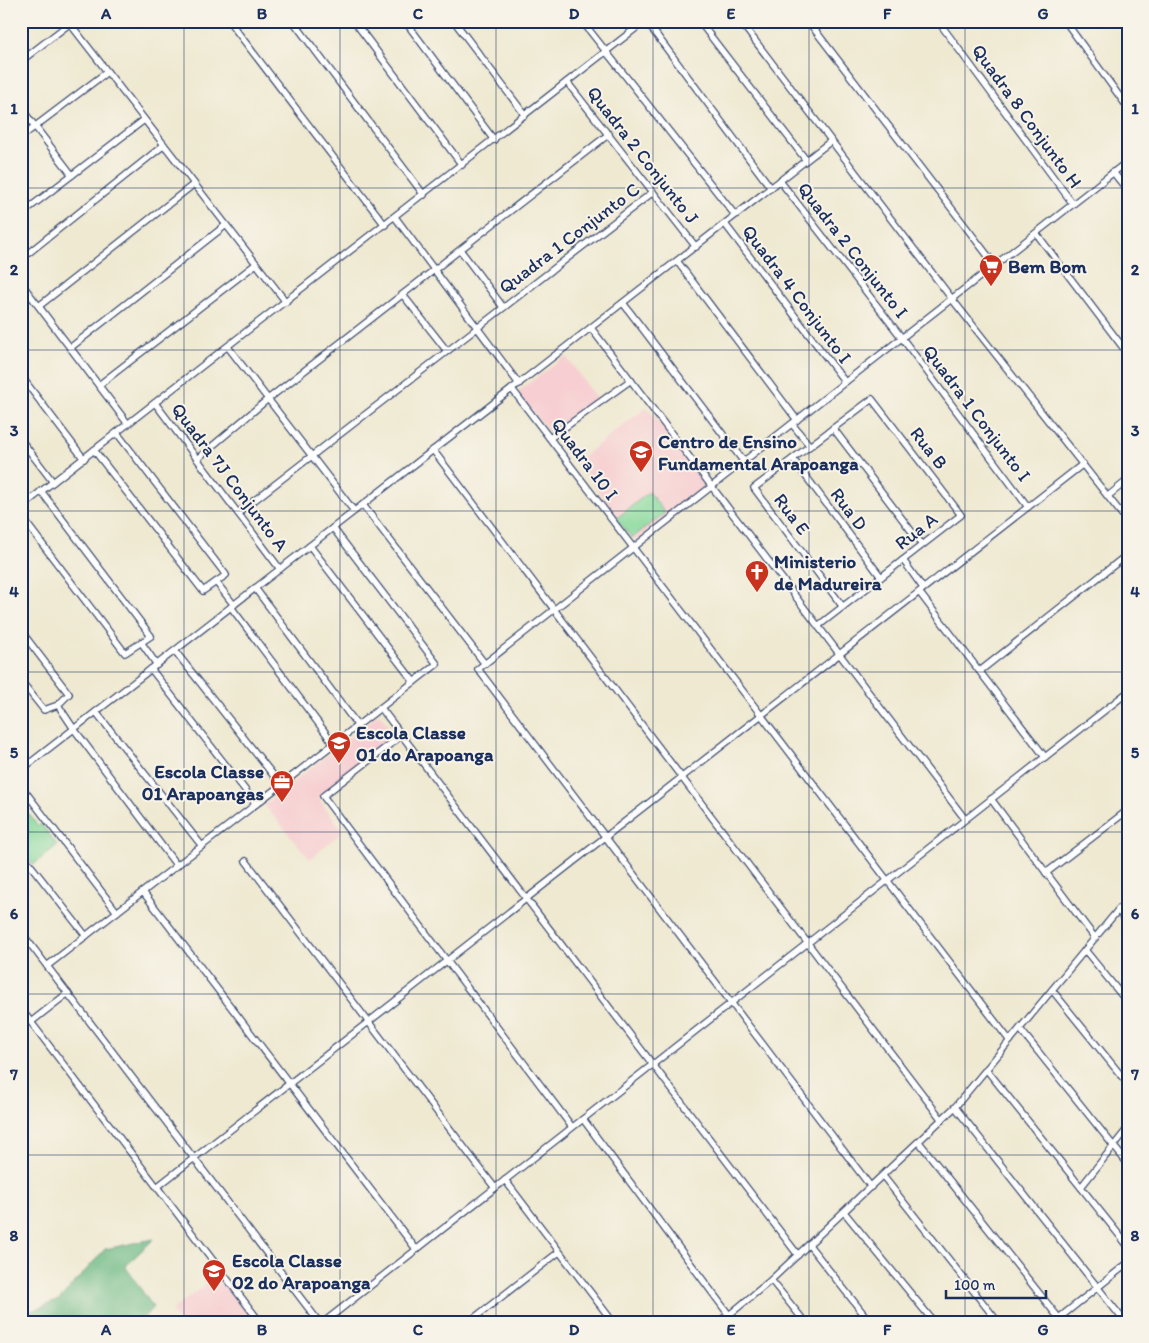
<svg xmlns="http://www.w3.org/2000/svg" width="1149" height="1343" font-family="Itim,sans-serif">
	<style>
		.built { fill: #f7cfd2 }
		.green { fill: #86d99b; stroke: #50847c }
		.forest { fill: #6cb983; stroke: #447470 }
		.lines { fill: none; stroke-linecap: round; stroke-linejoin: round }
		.street-casing { stroke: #3b4b6f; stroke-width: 8 }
		.street { stroke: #fff; stroke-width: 5.5 }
		.grid { fill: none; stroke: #1b2f5e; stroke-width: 1; stroke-opacity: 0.55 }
		.labels { text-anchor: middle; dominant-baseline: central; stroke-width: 4; stroke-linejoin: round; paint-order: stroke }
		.street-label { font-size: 19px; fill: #1b2f5e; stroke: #f7f3e8 }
		.poi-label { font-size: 19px; font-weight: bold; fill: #1b2f5e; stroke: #f7f3e8; text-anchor: start }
		.neatline { fill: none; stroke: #1b2f5e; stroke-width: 2 }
		.grid-label { font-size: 16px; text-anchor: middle; font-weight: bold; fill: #1b2f5e }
	</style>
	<rect width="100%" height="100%" fill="#f7f3e8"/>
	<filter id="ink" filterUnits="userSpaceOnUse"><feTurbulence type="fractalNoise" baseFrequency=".02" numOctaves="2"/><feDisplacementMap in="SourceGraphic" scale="10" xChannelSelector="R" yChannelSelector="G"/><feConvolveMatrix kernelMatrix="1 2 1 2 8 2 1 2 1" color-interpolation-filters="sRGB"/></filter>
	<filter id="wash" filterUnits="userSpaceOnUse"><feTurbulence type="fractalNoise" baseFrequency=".0096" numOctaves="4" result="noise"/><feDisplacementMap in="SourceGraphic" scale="20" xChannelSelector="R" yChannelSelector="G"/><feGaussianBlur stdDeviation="1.12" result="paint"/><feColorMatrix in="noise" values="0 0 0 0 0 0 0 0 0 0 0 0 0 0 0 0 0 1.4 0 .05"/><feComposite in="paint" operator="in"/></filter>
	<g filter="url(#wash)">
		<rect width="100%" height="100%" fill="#efe9d1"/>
		<g class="built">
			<path d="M566 356 596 398 549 433 517 392Z"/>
			<path d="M647 407 707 485 636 541 576 462Z"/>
			<path d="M379 714 397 737 318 798 343 831 310 859 264 805Z"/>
			<path d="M219 1274 254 1322H180L171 1311Z"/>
		</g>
		<g class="green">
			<path d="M649 492 665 513 632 538 616 519Z"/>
			<path d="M21 804 38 826 41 824 57 845 33 865 21 849Z"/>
		</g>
		<path class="forest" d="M154 1239 125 1266 153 1307 140 1322H21V1315L59 1300 105 1249Z"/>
	</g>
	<g filter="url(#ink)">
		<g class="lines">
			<g class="street-casing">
				<g id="street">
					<path d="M68 21 286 302"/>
					<path d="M229 21 385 225"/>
					<path d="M293 21 424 195"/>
					<path d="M354 21 462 165"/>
					<path d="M405 21 494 140"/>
					<path d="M454 21 525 115"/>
					<path d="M582 21 735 215"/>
					<path d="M646 21 771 188"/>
					<path d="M699 21 806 160"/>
					<path d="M740 21 952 299 1128 522"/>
					<path d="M808 21 995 265"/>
					<path d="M938 21 1073 204"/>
					<path d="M1065 21 1128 108"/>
					<path d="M21 61 69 24"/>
					<path d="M567 82 696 247"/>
					<path d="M21 108 72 175"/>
					<path d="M21 137 107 72"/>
					<path d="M1113 172 1128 191"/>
					<path d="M780 181 902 338 1028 507"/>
					<path d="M21 214 144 120"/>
					<path d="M395 217 519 384"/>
					<path d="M725 224 845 382"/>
					<path d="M1036 233 1128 354"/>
					<path d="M461 251 503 307"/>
					<path d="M21 259 164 145"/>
					<path d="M677 261 797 420"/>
					<path d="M21 283 128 424"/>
					<path d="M403 295 447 351"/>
					<path d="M623 303 744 462"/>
					<path d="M39 306 194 184"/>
					<path d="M591 328 965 819"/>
					<path d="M228 347 354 511"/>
					<path d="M70 348 226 225"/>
					<path d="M21 376 84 459"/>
					<path d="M99 385 256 264"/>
					<path d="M512 389 1010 1041"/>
					<path d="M155 403 280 569"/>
					<path d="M792 424 810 446"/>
					<path d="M833 428 922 545"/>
					<path d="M550 438 631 380"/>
					<path d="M21 440 53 482"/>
					<path d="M94 450 203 591 226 575 117 433"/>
					<path d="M433 450 942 1120"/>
					<path d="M197 459 268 399 609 134"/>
					<path d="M793 459 881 577"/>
					<path d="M1108 496 1128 480"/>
					<path d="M363 505 485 664"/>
					<path d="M21 507 645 21"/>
					<path d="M238 513 653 192"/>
					<path d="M21 516 125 653 151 636 41 491"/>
					<path d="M310 546 414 682"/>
					<path d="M903 560 923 588"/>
					<path d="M216 582 234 605"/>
					<path d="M255 588 358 726"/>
					<path d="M919 592 1045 757"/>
					<path d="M231 607 334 744"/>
					<path d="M818 626 961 515 872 399 754 488 843 607"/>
					<path d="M21 631 69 694 58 705 44 710 21 681"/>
					<path d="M141 642 157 665"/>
					<path d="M175 651 281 785"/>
					<path d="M151 669 256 804"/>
					<path d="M980 671 1128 554"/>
					<path d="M58 705 74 729 177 866"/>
					<path d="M381 708 798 1255"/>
					<path d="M96 712 202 846"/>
					<path d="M402 735 323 796 572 1127"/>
					<path d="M21 770 831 141"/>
					<path d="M21 786 117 912"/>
					<path d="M991 799 1095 938"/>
					<path d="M21 853 86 936"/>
					<path d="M246 861 495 1188"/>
					<path d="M1046 873 1128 810"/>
					<path d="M143 892 416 1249"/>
					<path d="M1118 910 1128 923"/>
					<path d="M21 932 319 1322"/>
					<path d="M1085 950 1128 1003"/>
					<path d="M47 966 437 664 333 528"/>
					<path d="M1052 990 1128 1084"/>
					<path d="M21 1009 260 1322"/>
					<path d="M31 1022 68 993"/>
					<path d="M1020 1029 1128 1164"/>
					<path d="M986 1069 1128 1246"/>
					<path d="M955 1107 1125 1322"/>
					<path d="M583 1119 729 1315"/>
					<path d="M919 1142 1062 1322"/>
					<path d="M883 1176 998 1322"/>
					<path d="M505 1180 613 1322"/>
					<path d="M157 1187 1083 464"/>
					<path d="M871 1187 478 669 1128 161"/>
					<path d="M1081 1187 1128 1128"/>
					<path d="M844 1212 934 1322"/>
					<path d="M809 1245 870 1322"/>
					<path d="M771 1280 805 1322"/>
					<path d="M324 1322 1128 692"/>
					<path d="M469 1322 559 1252"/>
					<path d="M717 1322 729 1315 771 1280 955 1107 1128 898"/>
					<path d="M1054 1322 1128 1263"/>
				</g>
			</g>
			<use href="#street" class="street"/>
		</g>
	</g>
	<path class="grid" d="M184 21V1322M340 21V1322M496 21V1322M653 21V1322M809 21V1322M965 21V1322M21 188H1128M21 350H1128M21 511H1128M21 672H1128M21 832H1128M21 994H1128M21 1155H1128"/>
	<defs>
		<g id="supermarket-pin" transform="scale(1.25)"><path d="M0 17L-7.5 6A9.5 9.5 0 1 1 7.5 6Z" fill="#c8321e" stroke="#f7f3e8"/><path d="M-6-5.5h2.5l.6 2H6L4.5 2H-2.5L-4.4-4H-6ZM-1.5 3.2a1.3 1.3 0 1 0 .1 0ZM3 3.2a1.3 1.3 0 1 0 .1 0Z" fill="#fff"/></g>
		<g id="school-pin" transform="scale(1.25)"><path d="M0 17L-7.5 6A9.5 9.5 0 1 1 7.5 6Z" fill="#c8321e" stroke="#f7f3e8"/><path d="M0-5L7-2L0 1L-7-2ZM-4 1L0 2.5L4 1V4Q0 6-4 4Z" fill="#fff"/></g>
		<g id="church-pin" transform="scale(1.25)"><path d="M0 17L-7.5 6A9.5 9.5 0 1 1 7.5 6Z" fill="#c8321e" stroke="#f7f3e8"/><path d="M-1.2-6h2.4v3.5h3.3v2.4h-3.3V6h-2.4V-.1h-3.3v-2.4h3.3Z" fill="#fff"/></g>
		<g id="office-pin" transform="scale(1.25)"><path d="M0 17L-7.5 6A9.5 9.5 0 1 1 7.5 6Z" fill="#c8321e" stroke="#f7f3e8"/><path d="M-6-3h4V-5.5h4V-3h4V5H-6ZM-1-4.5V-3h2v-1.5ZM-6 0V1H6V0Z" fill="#fff"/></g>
	</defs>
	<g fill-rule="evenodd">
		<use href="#supermarket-pin" x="991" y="266"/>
		<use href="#school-pin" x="641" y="452"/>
		<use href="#church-pin" x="757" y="572"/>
		<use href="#school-pin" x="339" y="743"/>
		<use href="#office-pin" x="282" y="782"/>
		<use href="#school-pin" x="214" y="1271"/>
	</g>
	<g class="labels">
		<g class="street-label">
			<text transform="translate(1027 116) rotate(54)">Quadra 8 Conjunto H</text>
			<text transform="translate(643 155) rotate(52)">Quadra 2 Conjunto J</text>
			<text transform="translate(569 238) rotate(-37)">Quadra 1 Conjunto C</text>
			<text transform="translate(853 250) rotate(52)">Quadra 2 Conjunto I</text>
			<text transform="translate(797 294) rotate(53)">Quadra 4 Conjunto I</text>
			<text transform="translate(977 413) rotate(53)">Quadra 1 Conjunto I</text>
			<text transform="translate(929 448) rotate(52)">Rua B</text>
			<text transform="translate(585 459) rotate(53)">Quadra 10 I</text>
			<text transform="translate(230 477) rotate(53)">Quadra 7J Conjunto A</text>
			<text transform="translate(849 509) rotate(53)">Rua D</text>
			<text transform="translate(792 514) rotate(53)">Rua E</text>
			<text transform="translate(916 531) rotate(-38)">Rua A</text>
		</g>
		<g class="poi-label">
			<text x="1008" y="266">Bem Bom</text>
			<text x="658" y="441">Centro de Ensino<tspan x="658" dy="22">Fundamental Arapoanga</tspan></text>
			<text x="774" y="561">Ministerio<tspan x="774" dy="22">de Madureira</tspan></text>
			<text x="356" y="732">Escola Classe<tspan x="356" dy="22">01 do Arapoanga</tspan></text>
			<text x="264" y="771" text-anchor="end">Escola Classe<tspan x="264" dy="22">01 Arapoangas</tspan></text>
			<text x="232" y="1260">Escola Classe<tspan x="232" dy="22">02 do Arapoanga</tspan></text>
		</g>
	</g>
	<rect width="1149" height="1343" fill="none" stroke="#f7f3e8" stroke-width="55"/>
	<path d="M946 1290v8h100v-8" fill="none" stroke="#1b2f5e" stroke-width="2.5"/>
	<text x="954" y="1290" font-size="15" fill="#1b2f5e" stroke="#f7f3e8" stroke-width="4" paint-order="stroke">100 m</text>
	<rect x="28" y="28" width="1094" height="1288" class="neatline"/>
	<g class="grid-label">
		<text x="106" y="19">A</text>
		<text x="262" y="19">B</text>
		<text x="418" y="19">C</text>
		<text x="574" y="19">D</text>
		<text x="731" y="19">E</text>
		<text x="887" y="19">F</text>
		<text x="1043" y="19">G</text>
		<text x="14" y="114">1</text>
		<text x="1135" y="114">1</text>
		<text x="14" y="275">2</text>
		<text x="1135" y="275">2</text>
		<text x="14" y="436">3</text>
		<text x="1135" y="436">3</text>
		<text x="14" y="597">4</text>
		<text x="1135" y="597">4</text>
		<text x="14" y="758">5</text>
		<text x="1135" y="758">5</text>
		<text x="14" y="919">6</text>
		<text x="1135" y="919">6</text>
		<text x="14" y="1080">7</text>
		<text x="1135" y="1080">7</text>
		<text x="14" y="1241">8</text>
		<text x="1135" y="1241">8</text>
		<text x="106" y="1335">A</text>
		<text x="262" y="1335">B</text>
		<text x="418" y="1335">C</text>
		<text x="574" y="1335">D</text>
		<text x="731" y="1335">E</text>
		<text x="887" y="1335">F</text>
		<text x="1043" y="1335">G</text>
	</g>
</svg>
